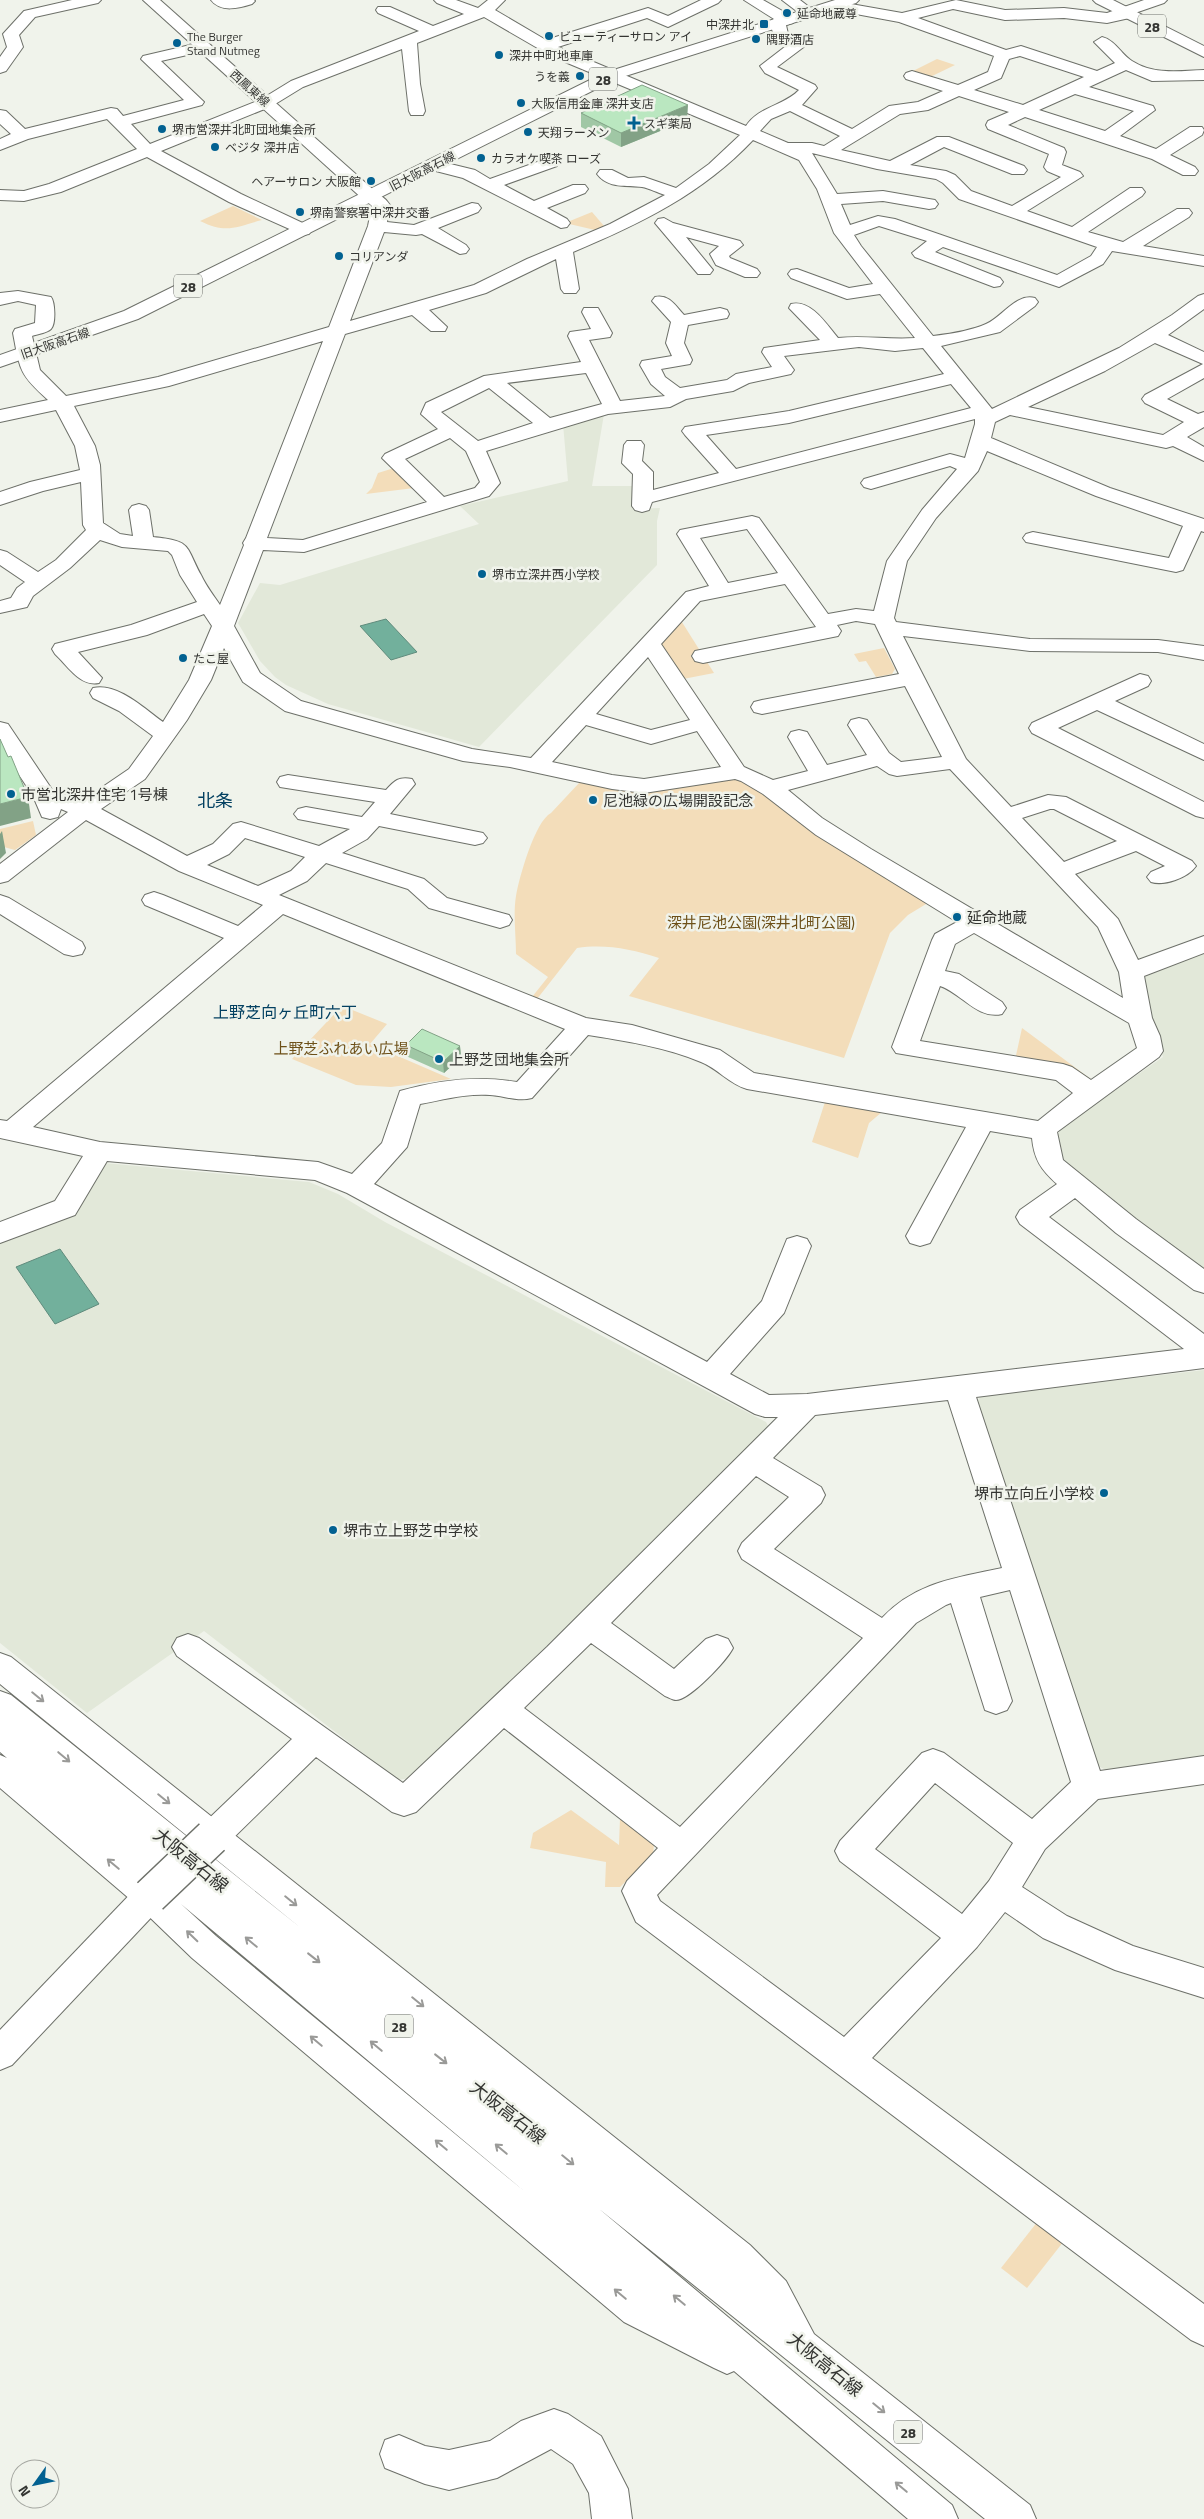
<svg xmlns="http://www.w3.org/2000/svg" width="1204" height="2519" font-family="'Titillium Web','Noto Sans JP',sans-serif">
	<style>
		.built { fill: #e2e8d9 }
		.green { fill: #f3ddba }
		.water { fill: #72b09c; stroke: #5f8b7c }
		.lines { fill: none; stroke-linecap: round; stroke-linejoin: round }
		.minor-casing { stroke: #6d7069; stroke-width: 2 }
		.tertiary-casing { stroke: #6d7069; stroke-width: 2 }
		.secondary-casing { stroke: #6d7069; stroke-width: 2 }
		.primary-casing { stroke: #6d7069; stroke-width: 2 }
		.minor { fill: #fff; fill-rule: evenodd }
		.tertiary { fill: #fff; fill-rule: evenodd }
		.secondary { fill: #fff; fill-rule: evenodd }
		.primary { fill: #fff; fill-rule: evenodd }
		.minor-bridge-casing { stroke: #6d7069; stroke-width: 38; stroke-linecap: butt }
		.minor-bridge { stroke: #fff; stroke-width: 35 }
		.wall { fill: #a0c7a5 }
		.shaded-wall { fill: #82a286 }
		.building { fill: #bae7c0; stroke: #82a286 }
		.oneway { stroke: #9a9a98 }
		.poi-dot { fill: #026191; stroke: #f0f3eb; stroke-width: 2 }
		.labels { text-anchor: middle; dominant-baseline: central; stroke-width: 5; stroke-linejoin: round; paint-order: stroke }
		.far-poi-label { font-size: 12px; fill: #343532; stroke: #f0f3eb; text-anchor: start }
		.far-street-label { font-size: 12px; fill: #343532; stroke: #f0f3eb }
		.shield { fill: #f0f3eb; stroke: #6c6e6a; stroke-width: 1 }
		.shield-label { font-size: 14px; font-weight: bold; fill: #343532 }
		.poi-label { font-size: 15px; fill: #343532; stroke: #f0f3eb; text-anchor: start }
		.park-label { font-size: 15px; fill: #6d5018; stroke: #f0f3eb }
		.neighbourhood-label { font-size: 16px; fill: #034061; stroke: #f0f3eb }
		.quarter-label { font-size: 18px; fill: #034061; stroke: #f0f3eb }
		.near-street-label { font-size: 18px; fill: #343532; stroke: #f0f3eb }
	</style>
	<rect width="100%" height="100%" fill="#f0f3eb"/>
	<g class="built">
		<path d="M604 414 592 486H633L632 509 660 508 657 521V565L479 747 328 704 286 685 275 677 260 661 238 623 260 583 280 585 479 524 460 506 568 481 563 424Z"/>
		<path d="M1204 952V1272L1140 1226 1068 1165 1062 1159 1055 1140 1062 1127 1163 1057 1137 985 1142 975Z"/>
		<path d="M104 1163 309 1182 338 1194 385 1222 766 1422 770 1430 410 1778 398 1780 204 1631 87 1713 0 1643V1243L78 1212 98 1167Z"/>
		<path d="M1204 1370V1756L1106 1770 1092 1763 975 1404 981 1396Z"/>
	</g>
	<g class="green">
		<path d="M937 59 955 65 928 78 911 72Z"/>
		<path d="M233 206 262 220C235 227 227 234 200 221Z"/>
		<path d="M592 212 604 226 595 230 565 223Z"/>
		<path d="M394 468 414 488 366 494 372 488 378 473Z"/>
		<path d="M680 619 714 673 678 680 657 645Z"/>
		<path d="M884 648 895 669 892 674 876 677 866 661 859 662 854 654Z"/>
		<path d="M736 779 750 783 931 901 908 915 890 933 844 1058 629 996 659 958C631 949 606 944 577 948L537 999 532 997 548 977 516 954C516 936 513 914 516 896 519 878 535 821 551 813L580 782Z"/>
		<path d="M33 821 36 835 15 850 0 846V829Z"/>
		<path d="M345 1007 387 1024 370 1044 451 1079 391 1087 356 1085 292 1059 340 1008Z"/>
		<path d="M1022 1028 1092 1080 1080 1079 1015 1060Z"/>
		<path d="M825 1102 882 1112 869 1123 858 1158 812 1142Z"/>
		<path d="M571 1810 619 1845 620 1818 654 1844 653 1855 620 1887H605L606 1862 530 1848 533 1833Z"/>
		<path d="M1038 2221 1064 2241 1027 2288 1001 2268Z"/>
	</g>
	<g class="water">
		<path d="M386 619 417 652 391 660 360 626Z"/>
		<path d="M60 1249 99 1304 55 1324 16 1267Z"/>
	</g>
	<g class="lines">
		<g class="minor-casing">
			<g id="minor">
				<path d="M72 0H101L98 3 35 17 19 35 23 47 6 71 0 73V57L7 47 3 34 24 11Z"/>
				<path d="M211 0H254L255 1 252 4C239 8 221 13 211 0Z"/>
				<path d="M434 0H456L478 8 488 0H505L495 10 546 40 648 8 668 16 701 0H721L718 3 668 27 647 18 558 47 746 126C759 106 784 106 799 90L765 73 760 66 786 46 775 39 770 23 774 19 744 0H763L793 17 795 20 793 23 786 25 788 34 805 46 777 67 815 85 817 88 802 105 852 129 889 106 918 102 943 91 906 79 904 76 906 73 912 71 958 85 988 72 994 56 899 22 829 9 826 6 834 1 902 13 956 0 1005 10 1064 8 1107 13 1144 0H1167L1164 3 1135 13 1134 17 1107 23 1064 18 1005 20 953 9 918 18 1006 50 1021 46 1097 71 1115 63 1094 42 1102 37C1115 40 1121 54 1132 61 1154 75 1179 71 1204 70V80L1152 81 1126 70 1089 87 1153 106 1155 110 1120 136 1156 149 1190 127H1202L1204 130 1202 135 1170 155 1195 167 1198 171 1195 175H1183L1152 159 1025 117 1008 125 1064 148 1066 152 1062 165 1080 172 1083 176 1027 211 1072 227 1130 188H1142L1145 192 1142 196 1088 232 1123 242 1177 209H1189L1192 213 1189 217 1143 246 1204 256V266L1112 251 1103 264 1059 287 943 247 935 252 1000 278 1003 282 1000 286 994 287 915 257 912 253 927 241 879 226 854 235 861 246 933 336C950 334 970 331 986 324 1002 317 1016 293 1035 298L1038 302 1035 306 1000 332 941 346 992 409 1119 348 1172 315 1198 296 1204 294V309L1168 335 1204 352V378L1167 399 1198 414 1204 412V427L1187 437 1204 447V461L1173 446 1166 448 1010 415 995 422 991 438 1110 488 1204 519V532L1201 531 1183 570 1176 572 1026 542 1023 538 1026 534 1033 532 1169 558 1183 526 1096 496 987 451 978 471 936 518 907 561 894 618 896 622 1030 639 1158 640 1204 646V660L1158 652 1030 651 903 636 966 759 1011 807 1048 795 1066 797 1192 861 1196 866C1188 878 1164 886 1151 882L1147 877 1151 872 1165 866 1136 851 1075 874 1118 919 1138 960 1204 936V953L1144 976 1152 1018 1160 1036 1163 1051 1159 1057 1057 1132 1063 1160 1136 1219 1204 1269V1293L1194 1290 1116 1233 1075 1198 1049 1217 1204 1334V1368L976 1397 1100 1771 1204 1756V1784L1098 1799 1045 1849 1022 1887 1067 1916 1133 1946 1204 1968V1998L1115 1970 1043 1938 1005 1912 977 1947 872 2058 1204 2304V2346L1191 2340 636 1922 622 1891 627 1881 658 1848 504 1728 416 1812 404 1816 392 1812 316 1757 224 1847 212 1851 200 1847 195 1837 200 1827 292 1739 177 1656 172 1647 177 1638 188 1634 199 1638 403 1783 547 1647 778 1417H765L755 1414 347 1193 315 1180 107 1161 75 1215 0 1243V1222L55 1201 83 1156 0 1138V1120L7 1121 224 938 145 905 142 900 145 895 154 892 163 895 238 926 263 905 179 871 86 820 8 881 0 883V864L68 812 61 809 58 817 50 819 42 817 33 796 0 746V722L8 724 53 791 82 801 129 769 153 736 119 711 93 698 90 693 93 688C117 682 145 709 163 722L189 680 212 626 204 614 147 635 78 652 102 678 99 683C80 687 68 666 55 654L52 649 55 644 131 625 197 602 180 575 172 555 168 551 122 547 100 540 70 568 33 596 27 607 0 613V601L11 598 17 588 25 582 0 565V550L7 552 38 572 56 560 86 530 83 525 81 482 43 491 0 505V492L30 482 80 470 75 446 56 410 0 422V410L48 400C19 374 20 370 13 333L15 329 35 323 36 305 18 301 0 305V293L18 291 51 297C55 302 56 324 51 329 47 333 37 334 32 336L40 370 66 396 158 377 329 327 368 226 372 206 362 197 365 193C375 191 384 196 390 205L387 222 414 225 472 203 478 204 481 208 478 212 438 228 466 245 469 249 466 253 460 254 422 234 416 235 384 232 350 321 474 285 527 259 610 224 665 195C658 193 649 188 642 187 627 185 608 189 597 174L600 170H612L628 178 644 177 676 188 709 164 740 135 553 57 484 17 417 43 420 84 425 111 423 115H411L409 111 402 49 303 87 272 106 161 151 241 194 309 226 312 230 309 234 303 235 229 202 147 157 61 192 24 201 0 200V190L24 191 49 184 137 149 107 119 28 139 0 150V139L11 134 0 124V110L6 111 25 129 111 108 117 109 123 116 184 100 141 59 143 56 203 42 209 44 211 47 209 50 161 61 204 102 202 105 131 124 150 144 260 100 291 81 419 31 378 13 376 10 378 7H390L433 26 464 14 437 3ZM1020 56 1084 77 1023 105 974 90 1001 78 1009 59ZM1075 94 1134 111 1105 131 1039 110ZM959 96 1009 112 988 121 986 125 988 129 1049 154 1044 167 1047 171 1061 177 1012 206 971 191 955 175 946 171 910 165 944 147 1012 174H1024L1027 170 1024 166 949 137H937L890 161 841 150 900 114 928 110ZM790 111 840 136 824 146 812 143H788L760 131 771 119ZM753 140 799 160 817 189 834 233 873 284 849 288 797 269 791 270 788 274 791 278 847 299 880 294 915 338C889 340 864 335 838 338 827 325 811 299 791 304L789 308 820 340 764 348 762 352 772 367 736 374 727 380 680 388 665 377 661 369 690 364 692 360 684 343 688 325 727 318 729 314 727 310 720 308 684 315C675 305 669 294 655 297L652 301 671 322 666 343 672 356 642 361 640 365 651 384 665 396 620 401 589 340 610 337 612 333 598 308H584L582 312 591 329 570 332 568 336 581 362 484 376 426 403 421 414 438 429 385 454 382 458 427 502 303 540 267 538 345 334 412 315 431 331H445L447 327 429 310 486 293 556 259 561 289 564 293H576L579 289 573 252C640 224 702 194 753 140ZM812 153 877 169 936 179 943 183 959 199 1097 247 1091 256 1057 275 895 219 878 216 850 225 841 204 883 201 929 209 935 208 938 204 935 200 929 199 883 191 837 194ZM323 341 246 538 243 543 244 545 220 605C214 596 206 586 201 575 185 545 192 541 153 537L149 510 146 506 139 504 132 506 129 510 133 536 120 534 103 523 100 465 95 446 74 406 169 386ZM1155 343 1203 364 1145 395 1142 399 1145 403 1184 422 1163 435 1028 407 1105 371ZM859 347 895 351 923 348 944 374 789 411 685 427 682 431 685 435 719 473 653 490V472L642 461 644 445 641 441H627L624 445 622 463 633 474 632 506 635 510 642 512 649 510 652 502 975 419V424L965 458 950 454 864 479 861 483 864 487 871 489 950 466 957 469 922 510 887 561 874 611 856 609 828 614 759 518 752 516 680 530 677 534 709 586 686 592 531 758 472 749 301 701 260 673 234 626 263 550 304 552 489 496 500 483 486 451 608 414 670 407 686 399 733 391 749 383 791 374 794 370 784 356ZM586 373 602 404 550 418 507 383ZM951 384 971 408 736 469 706 435 789 423ZM489 388 533 423 478 441 441 412ZM450 438 466 451 480 482 475 488 444 497 405 459ZM747 529 778 573 728 583 700 538ZM785 584 816 627 695 651 692 656 695 661 703 663 838 636 841 631 837 625 856 621 875 624 899 674 762 700 754 702 751 707 754 712 762 714 905 686 942 757 901 762 889 753 867 720 859 718 851 720 848 725 867 755 827 765 807 732 799 730 791 732 788 737 808 771 773 780 744 767 661 644 700 601ZM224 648 243 682 285 711 463 761 510 767 612 789 644 793 735 779 741 781 763 794 816 835 957 922 935 934 932 940 892 1047 896 1053 1056 1080 1073 1093 1038 1121 754 1073 720 1050 632 1025 586 1018 279 895 307 881 326 863 408 889 429 908 500 928 509 925 512 920 509 915 447 898 424 879 342 853 367 839 379 826 475 845 483 843 487 838 483 833 390 814 415 784 412 779C399 776 394 781 386 790L288 775 280 777 277 782 280 787 375 802 362 817 306 807 298 809 294 814 298 819 350 829 319 846 241 822 233 824 213 844 187 856 101 809 145 779 187 720 211 680ZM648 657 690 720 651 730 596 714ZM586 725 651 744 697 731 721 767 644 779 612 775 552 762ZM877 766 889 774 897 776 950 769 1098 927 1119 972 1123 998 871 849 822 818 788 790ZM1050 809H1054L1117 841 1064 862 1022 818ZM245 838 305 857 291 871 258 886 207 865 229 854ZM283 914 565 1029 517 1082C477 1075 439 1080 400 1091L382 1143 352 1174 318 1162 100 1142 33 1127ZM974 933 1129 1023 1137 1048 1091 1080 1072 1067 1063 1064 920 1041 940 986C961 993 978 1020 1002 1014L1006 1008 1002 1002 959 974 945 971 955 944ZM588 1035C626 1041 665 1047 701 1062 717 1068 729 1084 747 1089L966 1127 906 1236 910 1243 920 1246 930 1243 990 1131 1032 1138C1034 1159 1041 1170 1057 1184L1020 1210 1016 1217 1020 1224 1184 1349 807 1394 769 1395 730 1374 784 1313 811 1246 807 1239 797 1236 787 1239 762 1301 707 1362 374 1184 407 1147 420 1104C442 1100 467 1093 490 1095 505 1096 518 1102 532 1098ZM948 1400 1002 1568C956 1578 916 1582 882 1618L774 1549 821 1503 825 1495 821 1487 773 1458 815 1415ZM756 1476 789 1497 742 1543 738 1551 742 1559 863 1638 680 1827 524 1708 591 1643 665 1696C668 1697 673 1700 676 1700 690 1700 727 1660 733 1648L728 1639 717 1635 706 1639 674 1669 611 1623ZM1010 1590 1071 1782 1032 1819 944 1753 933 1749 922 1753 840 1841 835 1851 840 1861 941 1938 844 2037 660 1901 657 1895 916 1623 946 1605 951 1603 985 1710 996 1714 1007 1710 1012 1701 980 1597ZM935 1783 1013 1843 989 1881 962 1914 875 1849Z"/>
				<path d="M551 157 557 158 560 162 557 166 504 185 534 201 573 185H585L588 189 585 193 547 208 567 219 570 223 567 227 561 228 463 178 428 169 425 165 428 161 434 160 475 170 490 179Z"/>
				<path d="M664 218 673 223 740 241 743 245 729 256 730 258 757 269 760 273 757 277H745L716 265 710 254 719 246 686 237 713 270 710 274H698L655 223 658 219Z"/>
				<path d="M1140 674 1148 676 1151 681 1148 686 1115 701 1204 744V760L1097 710 1058 728 1204 802V818L1196 816 1032 733 1029 728 1032 723Z"/>
				<path d="M0 895 9 898 82 942 85 948 82 954 73 956 64 954 0 914Z"/>
				<path d="M150 1881 162 1886 167 1896 162 1906 12 2065 0 2070V2030L138 1886Z"/>
				<path d="M554 2409 568 2414 601 2436 628 2489 632 2519H592L589 2493 573 2464 551 2449 497 2478 449 2490 425 2484 385 2468 380 2454 385 2440 399 2435 425 2446 449 2450 490 2441 521 2421Z"/>
			</g>
		</g>
		<g class="tertiary-casing">
			<path id="tertiary" d="M782 0H800L817 13 809 18 803 16Z"/>
		</g>
		<g class="secondary-casing">
			<path id="secondary" d="M143 0H160L377 193 380 197 377 201H365Z"/>
		</g>
		<g class="primary-casing">
			<g id="primary">
				<path d="M835 0H859L856 3 616 79 138 319 0 367V355L124 311 604 73Z"/>
				<path d="M1093 0H1113L1204 46V57L1096 3Z"/>
				<path d="M0 1653 11 1657 750 2245 786 2281 814 2334 1030 2505 1036 2519H985L598 2208 952 2505 958 2519H908L734 2371 727 2374 714 2368 624 2322 192 1958 138 1906 0 1788V1755L7 1758 0 1752V1691L11 1695 302 1929 0 1684ZM181 1904 481 2155 524 2191 216 1936Z"/>
			</g>
		</g>
		<use href="#minor" class="minor"/>
		<use href="#tertiary" class="tertiary"/>
		<use href="#secondary" class="secondary"/>
		<use href="#primary" class="primary"/>
		<g class="minor-bridge-casing">
			<path id="minor-bridge" d="M150 1896 212 1837"/>
		</g>
		<use href="#minor-bridge" class="minor-bridge"/>
	</g>
	<g class="wall">
		<path d="M581 113 687 120 621 147 581 127Z"/>
		<path d="M406 1045 460 1046 461 1057 444 1073 406 1056Z"/>
	</g>
	<g class="shaded-wall">
		<path d="M688 105 687 120 621 147V133Z"/>
		<path d="M28 797 31 818 0 826V804Z"/>
		<path d="M2 831 6 853 0 859V834Z"/>
		<path d="M460 1046 461 1057 444 1073 443 1062Z"/>
	</g>
	<g class="building">
		<path d="M642 85 688 105 621 133 581 113Z"/>
		<path d="M0 739 8 757 11 756 28 797 0 804Z"/>
		<path d="M422 1029 460 1046 443 1062 406 1045Z"/>
	</g>
	<defs><path id="oneway-shaft" d="M-6 0H5M1.5-3L5.5 0L1.5 3" fill="none" stroke-width="1.6" stroke-linecap="round" stroke-linejoin="round" transform="scale(1.25)"/></defs>
	<g class="oneway">
		<use href="#oneway-shaft" transform="translate(38 1697) rotate(39)"/>
		<use href="#oneway-shaft" transform="translate(64 1757) rotate(40)"/>
		<use href="#oneway-shaft" transform="translate(164 1799) rotate(39)"/>
		<use href="#oneway-shaft" transform="translate(113 1864) rotate(-140)"/>
		<use href="#oneway-shaft" transform="translate(291 1901) rotate(39)"/>
		<use href="#oneway-shaft" transform="translate(192 1936) rotate(-136)"/>
		<use href="#oneway-shaft" transform="translate(251 1942) rotate(-140)"/>
		<use href="#oneway-shaft" transform="translate(314 1958) rotate(38)"/>
		<use href="#oneway-shaft" transform="translate(418 2002) rotate(39)"/>
		<use href="#oneway-shaft" transform="translate(316 2041) rotate(-140)"/>
		<use href="#oneway-shaft" transform="translate(376 2046) rotate(-140)"/>
		<use href="#oneway-shaft" transform="translate(441 2059) rotate(38)"/>
		<use href="#oneway-shaft" transform="translate(441 2145) rotate(-140)"/>
		<use href="#oneway-shaft" transform="translate(501 2149) rotate(-140)"/>
		<use href="#oneway-shaft" transform="translate(568 2160) rotate(39)"/>
		<use href="#oneway-shaft" transform="translate(620 2294) rotate(-140)"/>
		<use href="#oneway-shaft" transform="translate(679 2300) rotate(-140)"/>
		<use href="#oneway-shaft" transform="translate(879 2408) rotate(39)"/>
		<use href="#oneway-shaft" transform="translate(901 2487) rotate(-140)"/>
	</g>
	<g class="poi-dot">
		<circle cx="787" cy="13" r="5"/>
		<rect x="759" y="19" width="10" height="10" rx="2.5"/>
		<circle cx="549" cy="36" r="5"/>
		<circle cx="756" cy="39" r="5"/>
		<circle cx="177" cy="43" r="5"/>
		<circle cx="499" cy="55" r="5"/>
		<circle cx="580" cy="76" r="5"/>
		<circle cx="521" cy="103" r="5"/>
		<path d="M631.5 115.5h5v5h5v5h-5v5h-5v-5h-5v-5h5z"/>
		<circle cx="162" cy="129" r="5"/>
		<circle cx="528" cy="132" r="5"/>
		<circle cx="215" cy="147" r="5"/>
		<circle cx="481" cy="158" r="5"/>
		<circle cx="371" cy="181" r="5"/>
		<circle cx="300" cy="212" r="5"/>
		<circle cx="339" cy="256" r="5"/>
		<circle cx="482" cy="574" r="5"/>
		<circle cx="183" cy="658" r="5"/>
		<circle cx="11" cy="794" r="5"/>
		<circle cx="593" cy="800" r="5"/>
		<circle cx="957" cy="917" r="5"/>
		<circle cx="439" cy="1059" r="5"/>
		<circle cx="1104" cy="1493" r="5"/>
		<circle cx="333" cy="1530" r="5"/>
	</g>
	<g class="labels">
		<g class="far-poi-label">
			<text x="797" y="13">延命地蔵尊</text>
			<text x="754" y="24" text-anchor="end">中深井北</text>
			<text x="187" y="36">The Burger<tspan x="187" dy="14">Stand Nutmeg</tspan></text>
			<text x="559" y="36">ビューティーサロン アイ</text>
			<text x="766" y="39">隅野酒店</text>
			<text x="509" y="55">深井中町地車庫</text>
			<text x="570" y="76" text-anchor="end">うを義</text>
			<text x="531" y="103">大阪信用金庫 深井支店</text>
			<text x="644" y="123">スギ薬局</text>
			<text x="172" y="129">堺市営深井北町団地集会所</text>
			<text x="538" y="132">天翔ラーメン</text>
			<text x="225" y="147">ベジタ 深井店</text>
			<text x="491" y="158">カラオケ喫茶 ローズ</text>
			<text x="361" y="181" text-anchor="end">ヘアーサロン 大阪館</text>
			<text x="310" y="212">堺南警察署中深井交番</text>
			<text x="349" y="256">コリアンダ</text>
			<text x="492" y="574">堺市立深井西小学校</text>
			<text x="193" y="658">たこ屋</text>
		</g>
		<g class="far-street-label">
			<text transform="translate(250 88) rotate(42)">西鳳東線</text>
			<text transform="translate(422 171) rotate(-27)">旧大阪高石線</text>
			<text transform="translate(55 343) rotate(-19)">旧大阪高石線</text>
		</g>
		<g class="shield">
			<rect x="1138" y="14.5" width="28" height="23" rx="4"/>
			<rect x="589" y="67.5" width="28" height="23" rx="4"/>
			<rect x="174" y="274.5" width="28" height="23" rx="4"/>
			<rect x="385" y="2014.5" width="28" height="23" rx="4"/>
			<rect x="894" y="2420.5" width="28" height="23" rx="4"/>
		</g>
		<g class="shield-label">
			<text x="1152" y="26">28</text>
			<text x="603" y="79">28</text>
			<text x="188" y="286">28</text>
			<text x="399" y="2026">28</text>
			<text x="908" y="2432">28</text>
		</g>
		<g class="poi-label">
			<text x="21" y="794">市営北深井住宅 1号棟</text>
			<text x="603" y="800">尼池緑の広場開設記念</text>
			<text x="967" y="917">延命地蔵</text>
			<text x="449" y="1059">上野芝団地集会所</text>
			<text x="1094" y="1493" text-anchor="end">堺市立向丘小学校</text>
			<text x="343" y="1530">堺市立上野芝中学校</text>
		</g>
		<g class="park-label">
			<text x="761" y="922">深井尼池公園(深井北町公園)</text>
			<text x="341" y="1048">上野芝ふれあい広場</text>
		</g>
		<g class="neighbourhood-label">
			<text x="285" y="1012">上野芝向ヶ丘町六丁</text>
		</g>
		<g class="quarter-label">
			<text x="215" y="800">北条</text>
		</g>
		<g class="near-street-label">
			<text transform="translate(191 1860) rotate(39)">大阪高石線</text>
			<text transform="translate(508 2112) rotate(38)">大阪高石線</text>
			<text transform="translate(825 2364) rotate(39)">大阪高石線</text>
		</g>
	</g>
	<g transform="translate(35 2484) rotate(237)"><circle r="24" fill="#f0f3eb" stroke="#a5a7a1"/>
	<path d="M0-4L9 19L0 12L-9 19Z" fill="#026191"/>
	<text y="-8" font-size="14" font-weight="bold" text-anchor="middle" fill="#343532">N</text>
	</g>
</svg>
